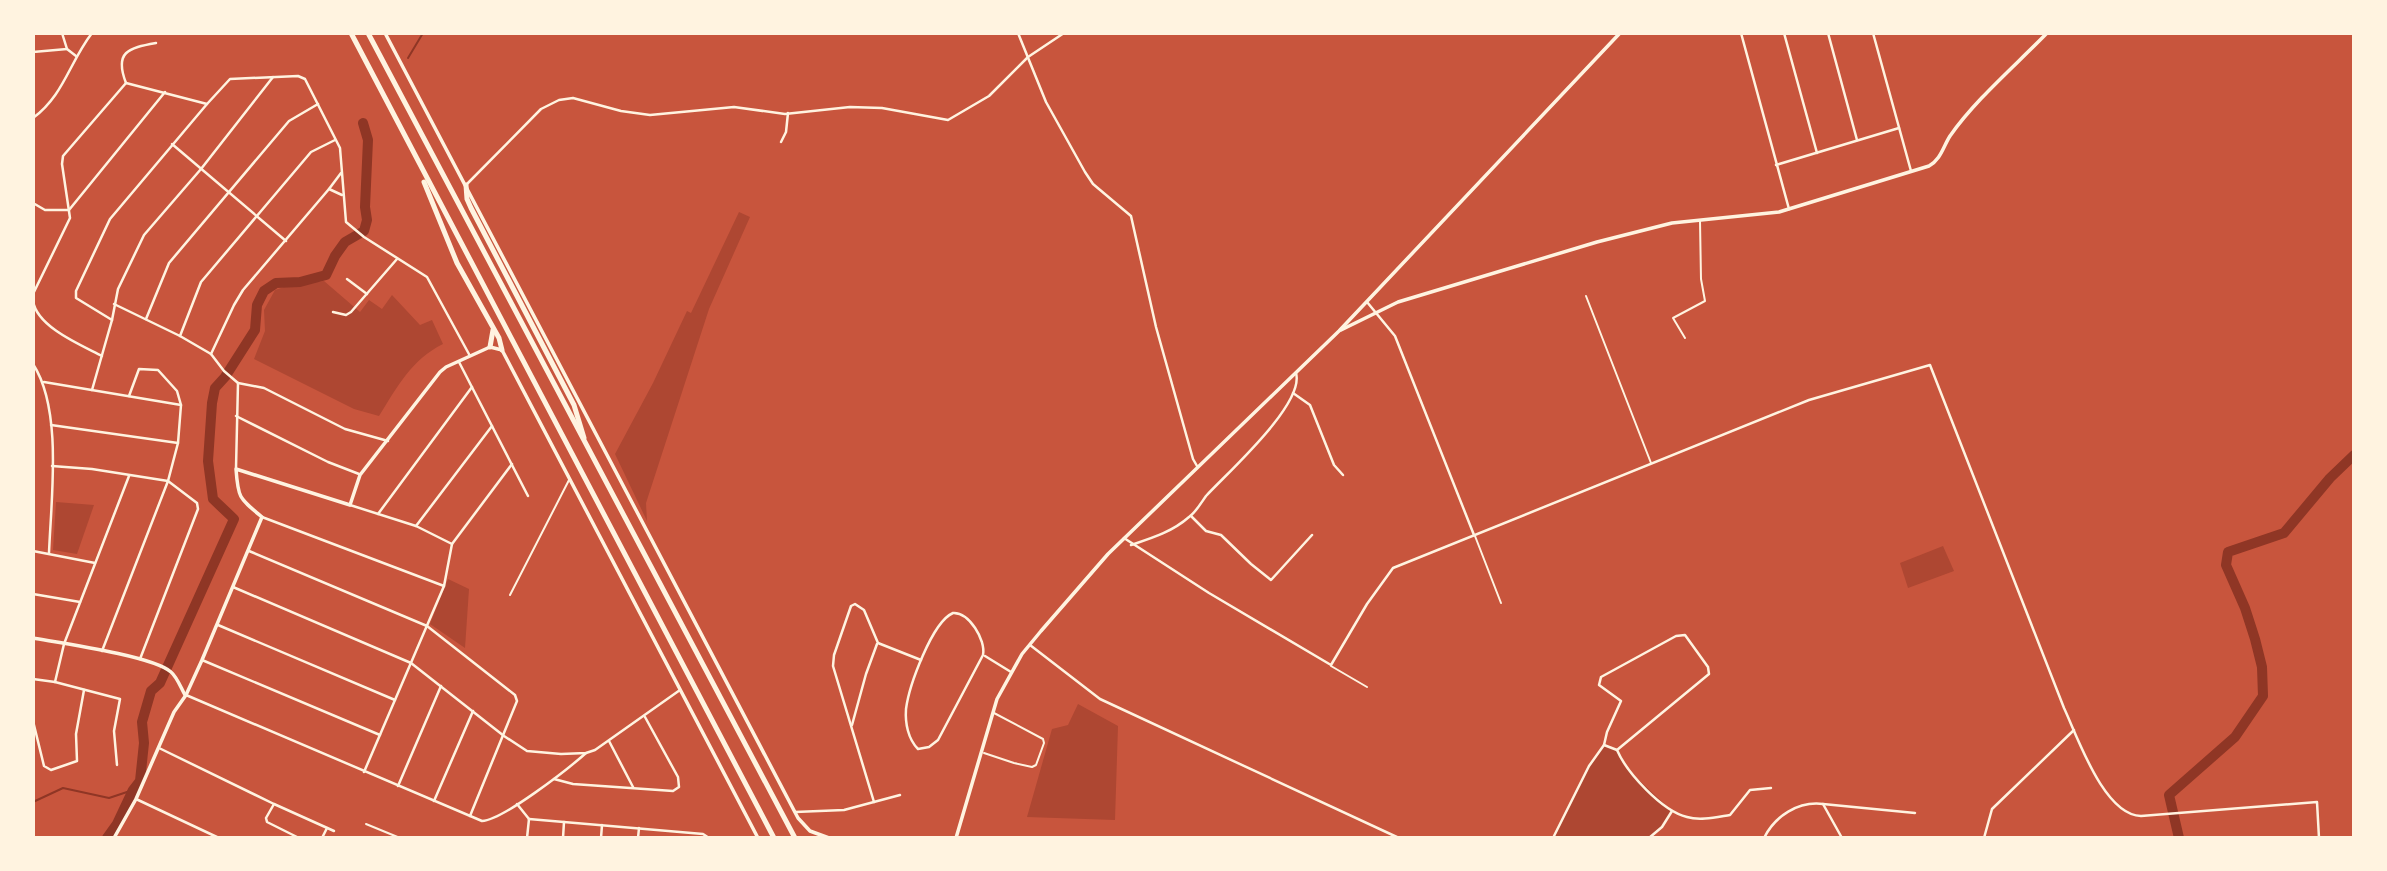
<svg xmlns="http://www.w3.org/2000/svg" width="2387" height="871" font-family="Mulish,sans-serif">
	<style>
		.green { fill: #ae4732 }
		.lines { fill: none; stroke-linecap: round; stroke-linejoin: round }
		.stream { stroke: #8f3625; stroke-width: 2 }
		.river { stroke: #8f3625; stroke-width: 10 }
		.service { stroke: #fff3e0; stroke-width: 2 }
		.pedestrian { stroke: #fff3e0; stroke-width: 2 }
		.minor { stroke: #fff3e0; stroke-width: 2.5 }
		.tertiary { stroke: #fff3e0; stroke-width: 3.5 }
		.secondary { stroke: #fff3e0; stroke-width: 3.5 }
		.motorway { stroke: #fff3e0; stroke-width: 5 }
	</style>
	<rect width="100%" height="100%" fill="#c8553d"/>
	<g class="green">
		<path d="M739 212 750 217 709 309 646 503 647 521 615 454 653 383 687 311 691 313Z"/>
		<path d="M324 281 360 312 369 300 382 309 392 295 420 325 432 320 443 344C411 360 398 386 379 416L354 409 254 359 265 331 264 310 275 290 290 285Z"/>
		<path d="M56 502 94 505 77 554 53 550Z"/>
		<path d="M1943 546 1954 571 1908 588 1900 563Z"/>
		<path d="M448 579 469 589 465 648 430 624Z"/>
		<path d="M1078 704 1118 726 1115 820 1027 817 1052 729 1068 725Z"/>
		<path d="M1604 745 1617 750 1624 766 1672 811 1662 827 1649 838H1553L1589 766Z"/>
	</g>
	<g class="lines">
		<g class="stream">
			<path d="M408 58 423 33"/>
			<path d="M33 802 63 788 109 798 133 790"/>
		</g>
		<g class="river">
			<path d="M107 838 117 824 133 790 140 781 144 743 142 722 151 691 160 683 234 519 213 499 208 461 212 403 215 388 225 377 255 330 257 305 264 291 276 283 300 282 326 275 335 256 345 242 364 231 367 220 365 207 368 140 363 123"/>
			<path d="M2179 838 2169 795 2235 737 2263 696 2262 667 2255 639 2245 608 2226 565 2228 552 2284 533 2330 478 2354 455"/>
		</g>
		<g class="service">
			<path d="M1586 296 1651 463"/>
			<path d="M1475 536 1501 603"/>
			<path d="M510 595 569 480"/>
			<path d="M1331 666 1367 687"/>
			<path d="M984 753 1014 763 1032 767 1036 765 1044 743 1043 739 994 713"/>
		</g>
		<g class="pedestrian">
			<path d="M1685 338 1673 318 1705 301 1701 279 1700 221"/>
			<path d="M366 824 400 838"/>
		</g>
		<g class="minor">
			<path d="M62 33 67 49 76 56"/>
			<path d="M1018 33 1046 102 1085 172 1093 184 1131 216 1156 327 1193 459 1197 466"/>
			<path d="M1741 33 1789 209"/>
			<path d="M1784 33 1817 153"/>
			<path d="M1828 33 1857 140"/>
			<path d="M1873 33 1911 171"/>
			<path d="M33 52 67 49"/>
			<path d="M126 83 207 104"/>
			<path d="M126 83C114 52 128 48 156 43"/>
			<path d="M33 118C64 95 69 63 92 33"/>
			<path d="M781 142 786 132 788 113"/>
			<path d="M172 144 286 241"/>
			<path d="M1776 165 1899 128"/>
			<path d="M467 184 541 109 559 100 573 98 621 111 650 115 734 107 785 114 850 107 882 108 948 120 989 96 1028 57 1064 33"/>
			<path d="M329 189 342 195"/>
			<path d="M33 203 45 210H69L165 92"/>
			<path d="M347 279 367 294"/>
			<path d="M33 294 70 218 62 164 63 156 126 83"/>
			<path d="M33 301C37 327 81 345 102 356"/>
			<path d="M1367 302 1395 336 1474 535"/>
			<path d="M114 304 180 336 211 354 224 371 238 383 236 468"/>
			<path d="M333 312 346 315 351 312 397 259"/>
			<path d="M146 319 169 263 289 121 318 104"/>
			<path d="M112 320 76 298V291L110 219 207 104 230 79 298 76 305 79 340 148 346 222 364 237 427 277 470 356"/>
			<path d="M180 336 201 282 311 152 335 140"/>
			<path d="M211 354 234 305 243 290 329 189 341 173"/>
			<path d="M459 362 528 496"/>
			<path d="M33 364C63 410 51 499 49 553"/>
			<path d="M44 382 181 405"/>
			<path d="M238 383 264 388 345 429 388 441"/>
			<path d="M92 390 112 320 118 289 144 235 201 169 273 77"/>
			<path d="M1293 393 1310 405 1334 465 1343 475"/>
			<path d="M236 416 328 462 359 474"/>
			<path d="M51 425 178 443"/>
			<path d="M52 466 92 469 168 481 197 503 198 509 140 659"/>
			<path d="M350 505 416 526 452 544"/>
			<path d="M378 514 472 387"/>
			<path d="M1191 516 1206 531 1221 535 1251 564 1271 580 1312 535"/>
			<path d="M262 517 444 586"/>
			<path d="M416 526 492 426"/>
			<path d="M1124 538 1209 593 1331 665 1367 604 1393 568 1809 400 1930 365 2064 708C2078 738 2104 815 2141 816L2317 802 2319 838"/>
			<path d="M1131 545C1152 538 1172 532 1189 517 1196 512 1201 503 1206 496 1227 473 1305 404 1296 373"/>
			<path d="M33 551 95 563"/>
			<path d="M249 551 427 626 515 695 517 701 470 816"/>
			<path d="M233 587 411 663 504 736 527 751 561 754 586 753 595 750 680 690"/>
			<path d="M33 594 80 602"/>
			<path d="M953 613C969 612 986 640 983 655L938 740 929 747 918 749C908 739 905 723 906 709 909 686 932 622 953 613Z"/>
			<path d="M218 625 395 700"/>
			<path d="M1030 645 1100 699 1399 838"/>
			<path d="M102 651 168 481 178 443 181 405 177 391 158 370 139 369 129 396"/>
			<path d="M985 656 1011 672"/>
			<path d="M202 660 380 735"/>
			<path d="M33 679 55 682 120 699 114 731 117 765"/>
			<path d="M55 682 64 644 129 476"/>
			<path d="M186 695 482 821C503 820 568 769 586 753"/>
			<path d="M33 721 44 766 51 770 77 761 76 734 84 690"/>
			<path d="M852 725 866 674 877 644"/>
			<path d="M609 741 633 787"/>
			<path d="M1604 745 1617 750C1627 773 1662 811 1687 817 1700 821 1717 817 1730 815L1750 790 1771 788"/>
			<path d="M159 748 274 804 266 818 267 822 299 838"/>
			<path d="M364 772 444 586 452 544 512 464"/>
			<path d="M554 779 573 784 673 791 679 787 678 777 645 717"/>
			<path d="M398 786 441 686"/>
			<path d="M136 799 219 838"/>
			<path d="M434 801 473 711"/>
			<path d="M874 802 833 666 834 655 851 606 855 604 864 610 878 643 921 660"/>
			<path d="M274 804 334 831"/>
			<path d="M517 804 529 819"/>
			<path d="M1823 804 1915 813"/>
			<path d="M795 812 844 810 900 795"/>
			<path d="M529 819 703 834 709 838"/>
			<path d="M322 838 327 828"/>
			<path d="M527 838 529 819"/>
			<path d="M563 838 564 822"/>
			<path d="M601 838 602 825"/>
			<path d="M638 838 639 828"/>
			<path d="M1553 838 1589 766 1604 745 1607 732 1621 701 1599 685 1601 677 1676 636 1685 635 1708 667 1709 674 1617 750"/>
			<path d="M1649 838 1662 827 1672 811"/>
			<path d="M1764 838C1775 816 1798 801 1823 804L1842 838"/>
			<path d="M1984 838 1992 809 2074 730"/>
		</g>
		<g class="tertiary">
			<path d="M1341 330 1398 302 1597 242 1672 223 1779 212 1929 166C1941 159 1943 147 1950 136 1975 100 2016 65 2047 33"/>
			<path d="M33 638C61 643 153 656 171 672 177 677 181 688 185 695"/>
			<path d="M114 838 136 799 174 712 186 695 202 660 262 517C239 498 238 498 236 469L350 505 360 475 440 372 446 367 490 347 502 350 758 838"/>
		</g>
		<g class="secondary">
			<path d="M385 33 798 818 810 831 829 838"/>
			<path d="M956 838 997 699 1022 654 1041 631 1108 554 1339 331 1620 33"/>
		</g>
		<g class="motorway">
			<path d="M351 33 774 838"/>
			<path d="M368 33 795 838"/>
			<path d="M424 182 457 263 499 338 502 350"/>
			<path d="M466 185 467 199 471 208 574 405 584 438"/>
			<path d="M490 347 493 330"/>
		</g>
	</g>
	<rect width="2387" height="871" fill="none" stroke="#fff3e0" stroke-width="70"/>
</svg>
